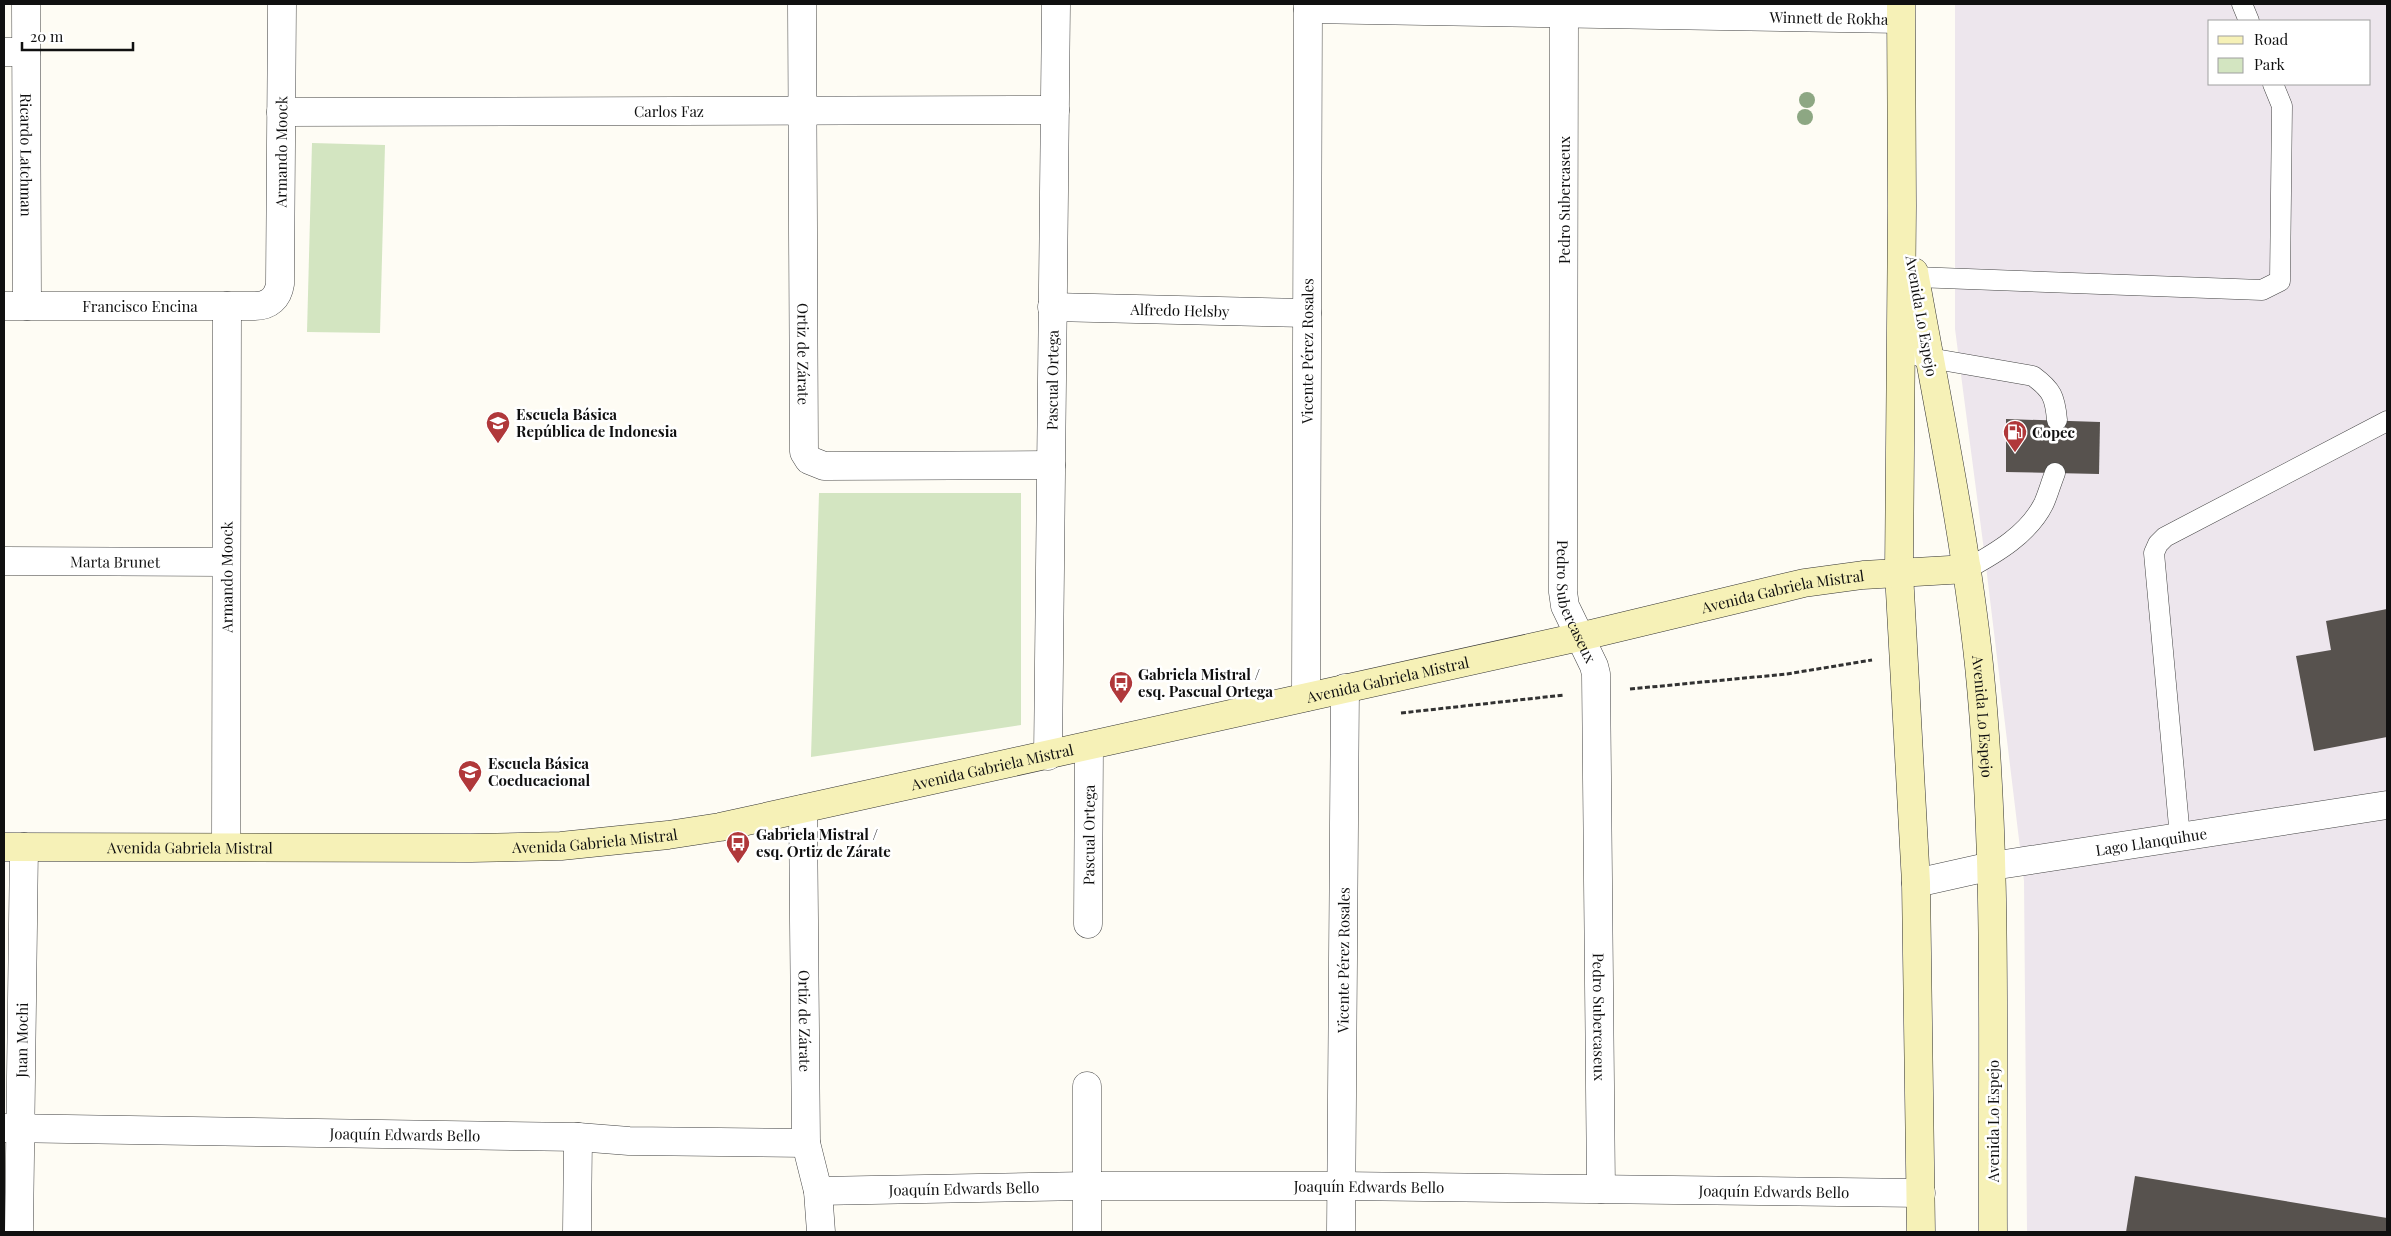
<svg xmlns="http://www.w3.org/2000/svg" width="2391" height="1236" font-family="'Playfair Display',serif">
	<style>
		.industrial { fill: #ede6ed; fill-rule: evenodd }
		.green { fill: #d3e5c1 }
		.building { fill: #57524e }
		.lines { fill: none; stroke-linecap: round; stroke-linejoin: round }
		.service-casing { stroke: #434343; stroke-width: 21 }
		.minor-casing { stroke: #434343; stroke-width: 29 }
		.secondary-casing { stroke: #323232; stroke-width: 29 }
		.path { stroke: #323232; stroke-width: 3; stroke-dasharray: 5 2.5; stroke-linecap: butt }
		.service { stroke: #fff; stroke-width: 20 }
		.minor { stroke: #fff; stroke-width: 28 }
		.secondary { stroke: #f6f1b7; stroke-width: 28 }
		.tree { fill: #8da783 }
		.labels { text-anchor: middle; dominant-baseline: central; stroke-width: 5; stroke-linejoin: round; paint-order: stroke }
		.street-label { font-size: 15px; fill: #101010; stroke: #fff }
		.poi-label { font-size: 15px; font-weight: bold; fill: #101010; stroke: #fff; text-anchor: start }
	</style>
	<rect width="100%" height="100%" fill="#fefcf4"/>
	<path class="industrial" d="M1955 4H2387V1232H2027L2024 881 1985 558 1955 329ZM2210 21H2370V84H2210Z"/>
	<g class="green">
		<path d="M312 143 385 145 380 333 307 332Z"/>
		<path d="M819 493H1021V725L811 757Z"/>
	</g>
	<g class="building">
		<path d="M2006 419 2100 422 2099 474 2006 472Z"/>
		<path d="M2387 609V737L2314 751 2296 656 2331 650 2326 621Z"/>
		<path d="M2135 1176 2387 1218V1232H2126Z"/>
	</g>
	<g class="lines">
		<g class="service-casing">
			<g id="service">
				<path d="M2242 4 2249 21"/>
				<path d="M1915 277 2262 290 2280 281 2282 106 2273 84"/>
				<path d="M1918 356 2033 376C2052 390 2055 397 2057 420"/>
				<path d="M1967 569C1996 553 2029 534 2044 503 2048 494 2051 483 2055 473"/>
				<path d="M2180 837 2154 553 2158 544 2165 537 2387 421"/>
			</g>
		</g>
		<g class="minor-casing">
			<g id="minor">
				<path id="s1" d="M26 4 27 306"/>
				<path id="s2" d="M802 4 804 452 809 460 824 466 1051 465"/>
				<path id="s3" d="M1308 9 1900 19"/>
				<path id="s4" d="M1564 13 1563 592 1565 606 1594 666 1596 674 1601 1189"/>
				<path d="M4 52H26"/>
				<path id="s5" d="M281 112 1055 110"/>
				<path id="s6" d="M4 306H255C269 306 278 298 280 284L282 4"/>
				<path id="s7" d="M1052 307 1307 313"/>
				<path id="s8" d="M4 561 226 562"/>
				<path id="s9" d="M1306 697 1308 4"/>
				<path id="s10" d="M1048 756 1056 4"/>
				<path id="s11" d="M803 809 806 1143 818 1191 821 1232"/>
				<path id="s12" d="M226 847 227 306"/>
				<path id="s13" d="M1916 883 1992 866 2387 805"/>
				<path id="s14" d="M1088 924 1089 746"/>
				<path id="s15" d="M4 1128 578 1137 629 1141 806 1143"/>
				<path id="s16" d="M818 1191 1087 1186H1342L1921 1193"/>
				<path id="s17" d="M19 1232 24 847"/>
				<path d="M577 1232 578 1137"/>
				<path d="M1087 1232V1086"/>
				<path id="s18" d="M1341 1232 1345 688"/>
			</g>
		</g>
		<g class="secondary-casing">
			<g id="secondary">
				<path d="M1901 4 1902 206 1899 573 1916 883 1921 1232"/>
				<path id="s19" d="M1914 272C1937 403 1965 533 1979 665 1998 853 1992 1043 1993 1232"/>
				<path id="s20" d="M4 847 471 848 561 846 668 835 720 827 1579 637 1804 583 1863 575 1967 569"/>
			</g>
		</g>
		<g class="path">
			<path d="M1630 689 1787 674 1872 660"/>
			<path d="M1401 713 1564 695"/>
		</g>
		<use href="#service" class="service"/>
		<use href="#minor" class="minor"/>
		<use href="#secondary" class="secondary"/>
	</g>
	<g class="tree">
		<circle cx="1807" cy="100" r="8"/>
		<circle cx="1805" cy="117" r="8"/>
	</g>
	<defs>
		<g id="school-pin" transform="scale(1.25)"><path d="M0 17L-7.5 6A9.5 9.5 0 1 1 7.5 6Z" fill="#b0383a" stroke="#fff"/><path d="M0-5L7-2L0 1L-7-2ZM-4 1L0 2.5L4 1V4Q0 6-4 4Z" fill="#fff"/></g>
		<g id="fuel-pin" transform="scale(1.25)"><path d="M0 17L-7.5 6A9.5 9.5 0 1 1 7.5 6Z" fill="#b0383a" stroke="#fff"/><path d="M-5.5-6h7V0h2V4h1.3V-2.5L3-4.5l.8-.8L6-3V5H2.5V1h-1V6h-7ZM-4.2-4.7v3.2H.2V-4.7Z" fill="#fff"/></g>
		<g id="bus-pin" transform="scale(1.25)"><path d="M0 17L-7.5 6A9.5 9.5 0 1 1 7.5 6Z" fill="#b0383a" stroke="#fff"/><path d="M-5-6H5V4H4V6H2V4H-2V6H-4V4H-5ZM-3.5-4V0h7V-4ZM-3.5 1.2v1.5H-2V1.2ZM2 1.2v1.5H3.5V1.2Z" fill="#fff"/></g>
	</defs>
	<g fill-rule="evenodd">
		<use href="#school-pin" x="498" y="423"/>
		<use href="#fuel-pin" x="2015" y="432"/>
		<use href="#bus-pin" x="1121" y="683"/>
		<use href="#school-pin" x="470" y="772"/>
		<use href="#bus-pin" x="738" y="843"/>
	</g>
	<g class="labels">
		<g class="street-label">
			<text stroke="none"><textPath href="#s3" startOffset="521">Winnett de Rokha</textPath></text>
			<text stroke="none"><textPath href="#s5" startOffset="388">Carlos Faz</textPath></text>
			<text stroke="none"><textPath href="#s6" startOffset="420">Armando Moock</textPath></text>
			<text stroke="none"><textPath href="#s1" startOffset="151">Ricardo Latchman</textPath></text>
			<text transform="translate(1564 200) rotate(-90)">Pedro Subercaseux</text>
			<text stroke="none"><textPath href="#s6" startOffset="136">Francisco Encina</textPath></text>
			<text stroke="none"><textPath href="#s7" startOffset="128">Alfredo Helsby</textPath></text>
			<text transform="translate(1922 316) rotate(80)">Avenida Lo Espejo</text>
			<text stroke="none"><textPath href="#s9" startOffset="346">Vicente Pérez Rosales</textPath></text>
			<text stroke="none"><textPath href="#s2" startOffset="350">Ortiz de Zárate</textPath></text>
			<text stroke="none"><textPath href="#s10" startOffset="376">Pascual Ortega</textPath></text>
			<text stroke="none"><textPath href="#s8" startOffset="111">Marta Brunet</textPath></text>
			<text stroke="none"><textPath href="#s12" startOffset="270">Armando Moock</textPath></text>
			<text stroke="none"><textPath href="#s20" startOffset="1806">Avenida Gabriela Mistral</textPath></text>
			<text stroke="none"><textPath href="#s4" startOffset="591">Pedro Subercaseux</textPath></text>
			<text stroke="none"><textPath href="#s20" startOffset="1401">Avenida Gabriela Mistral</textPath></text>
			<text stroke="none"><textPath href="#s19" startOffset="450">Avenida Lo Espejo</textPath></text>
			<text stroke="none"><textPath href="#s20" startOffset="996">Avenida Gabriela Mistral</textPath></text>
			<text stroke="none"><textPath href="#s14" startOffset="89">Pascual Ortega</textPath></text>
			<text stroke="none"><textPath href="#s20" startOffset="591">Avenida Gabriela Mistral</textPath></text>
			<text stroke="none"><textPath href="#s13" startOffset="239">Lago Llanquihue</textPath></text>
			<text stroke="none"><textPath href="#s20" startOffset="186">Avenida Gabriela Mistral</textPath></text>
			<text stroke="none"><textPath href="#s18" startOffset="272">Vicente Pérez Rosales</textPath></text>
			<text stroke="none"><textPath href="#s4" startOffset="1011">Pedro Subercaseux</textPath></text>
			<text stroke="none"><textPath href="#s11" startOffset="212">Ortiz de Zárate</textPath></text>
			<text stroke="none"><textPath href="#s17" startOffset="192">Juan Mochi</textPath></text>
			<text transform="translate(1993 1121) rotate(-90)">Avenida Lo Espejo</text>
			<text stroke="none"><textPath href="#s15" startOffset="401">Joaquín Edwards Bello</textPath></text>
			<text stroke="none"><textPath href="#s16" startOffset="551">Joaquín Edwards Bello</textPath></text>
			<text stroke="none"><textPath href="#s16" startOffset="146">Joaquín Edwards Bello</textPath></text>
			<text stroke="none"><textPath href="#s16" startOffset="956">Joaquín Edwards Bello</textPath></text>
		</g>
		<g class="poi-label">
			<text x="516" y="414">Escuela Básica<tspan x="516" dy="17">República de Indonesia</tspan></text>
			<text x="2032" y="432">Copec</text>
			<text x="1138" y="674">Gabriela Mistral /<tspan x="1138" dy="17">esq. Pascual Ortega</tspan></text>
			<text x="488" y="763">Escuela Básica<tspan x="488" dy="17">Coeducacional</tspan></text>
			<text x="756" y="834">Gabriela Mistral /<tspan x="756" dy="17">esq. Ortiz de Zárate</tspan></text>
		</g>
	</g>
	<rect width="2391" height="1236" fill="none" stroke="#101010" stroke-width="10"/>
	<rect x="2208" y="20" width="162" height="65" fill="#ffffff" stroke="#9f9f9f"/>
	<rect x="2218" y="36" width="25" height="8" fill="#f6f1b7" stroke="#9f9f9f"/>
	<text x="2254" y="45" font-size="15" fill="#101010">Road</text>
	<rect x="2218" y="58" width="25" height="15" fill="#d3e5c1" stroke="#9f9f9f"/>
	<text x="2254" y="70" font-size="15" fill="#101010">Park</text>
	<path d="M22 42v8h111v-8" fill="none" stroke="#101010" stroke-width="2.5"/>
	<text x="30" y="42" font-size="15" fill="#101010" stroke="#ffffff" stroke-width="4" paint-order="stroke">20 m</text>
</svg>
